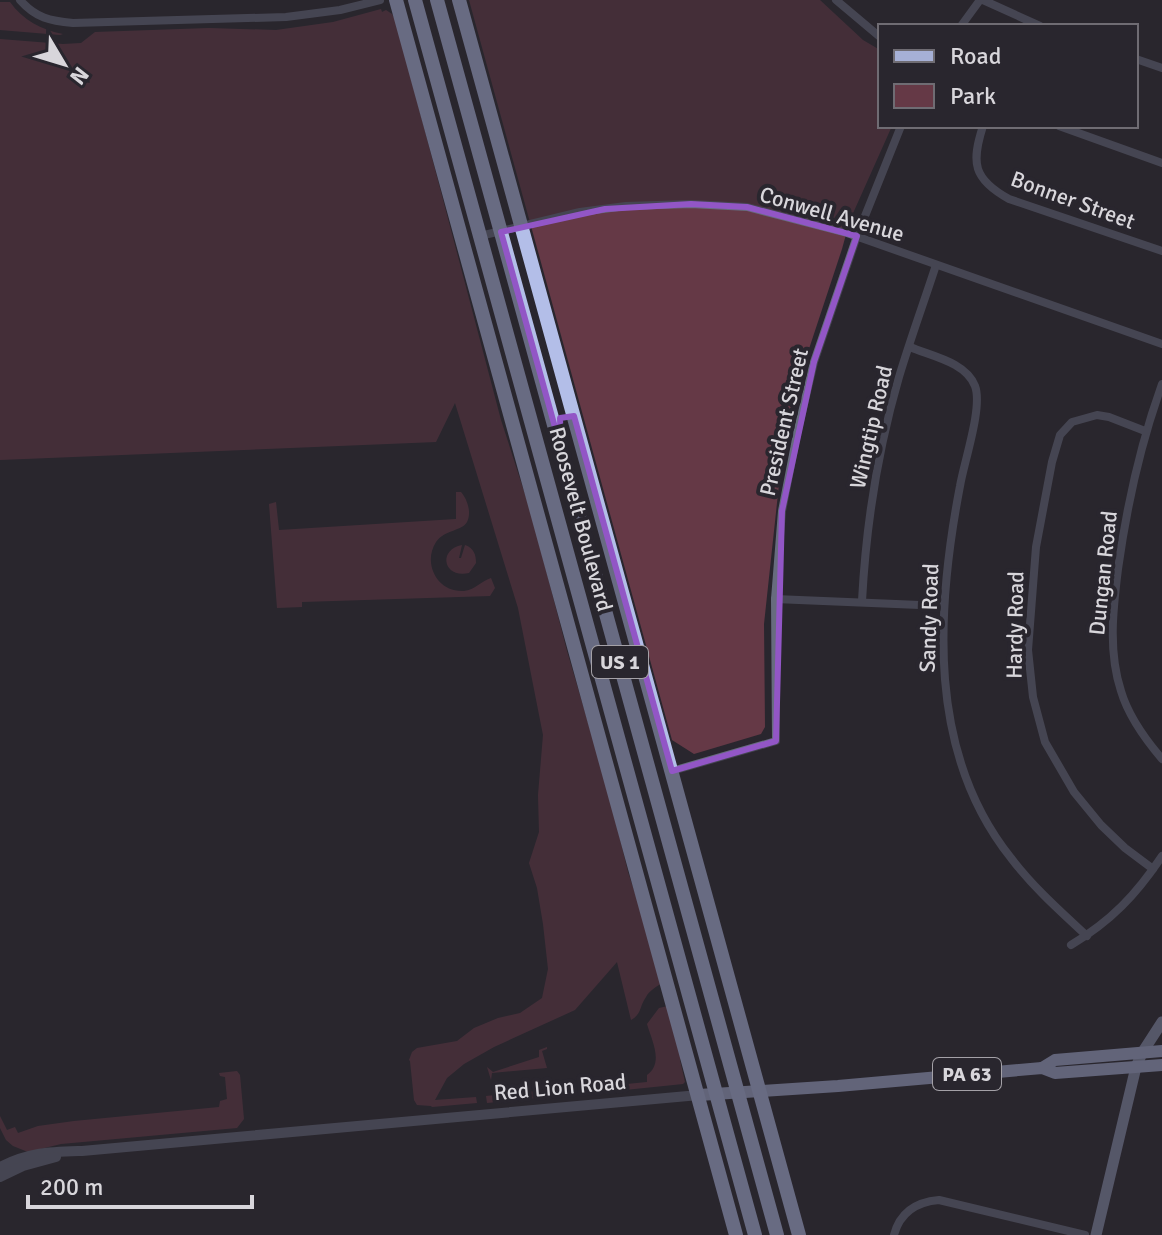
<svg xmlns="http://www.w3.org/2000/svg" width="1162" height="1235" font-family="Signika,sans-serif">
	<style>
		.green { fill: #653946 }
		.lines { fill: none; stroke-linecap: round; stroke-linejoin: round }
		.minor { stroke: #676c7e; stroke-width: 8 }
		.tertiary { stroke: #676c7e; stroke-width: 10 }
		.secondary { stroke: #8b92b0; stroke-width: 11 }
		.primary { stroke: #a6b0d6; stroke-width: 12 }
		.trunk { stroke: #b3bee8; stroke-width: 14 }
		.marked { fill: none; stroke: #9256c6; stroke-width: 6; stroke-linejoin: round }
		.labels { text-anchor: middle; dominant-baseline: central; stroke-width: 8; stroke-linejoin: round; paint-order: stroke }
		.shield { fill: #29262e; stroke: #a4a1a7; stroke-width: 2 }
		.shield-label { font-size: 20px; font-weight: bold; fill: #d8d6db }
		.street-label { font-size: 22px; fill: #d8d6db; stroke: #29262e }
	</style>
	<rect width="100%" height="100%" fill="#29262e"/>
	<g class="green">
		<path d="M469 0H820L863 40 880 50V126H892L850 220 842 249 807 355 780 475 764 624 765 727 761 734 694 754 672 740Z"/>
		<path d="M0 2H10C23 20 41 30 63 34L60 35 0 30Z"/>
		<path d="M381 9 382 12 386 10 392 14 396 21 501 420 532 516 567 651 609 794 628 872 642 914 662 983C656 987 649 991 646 997 639 1007 642 1014 631 1020L617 962 575 1010 494 1047 464 1064 447 1078 435 1100 476 1097 477 1103 432 1107 431 1106 417 1105 414 1100 410 1061 409 1060 412 1052 417 1048 457 1041 474 1028 498 1018 520 1013 542 998 548 969 543 924 537 888 529 863 539 832 538 795 543 735 518 608 455 403 436 442 0 460V39L63 44 81 43 95 32 209 28 276 30 333 22Z"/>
		<path d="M456 492H461C467 499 472 512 467 522 462 531 444 530 436 542 422 564 438 593 464 591 475 590 481 581 491 578L495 588 490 596 302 602V607L277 608 269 504 276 502 279 530 456 519Z"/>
		<path d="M462 545 459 558H461L465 545C474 548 476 555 476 563L469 573C444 579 437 550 462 545Z"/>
		<path d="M668 1006 682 1058 680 1060 685 1082 683 1084 586 1094V1088L647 1082V1075C664 1063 652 1041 647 1024L659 1008Z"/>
		<path d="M547 1047V1049L542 1051 547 1068 492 1073 491 1080 487 1067 493 1072 539 1057V1050Z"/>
		<path d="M237 1071 240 1075 244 1119 237 1128 61 1144 28 1152 13 1146 6 1140 0 1128V1116L7 1130 15 1127 18 1133 38 1126 74 1121 219 1107 220 1101 227 1099 225 1077 220 1076 219 1073Z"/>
		<path d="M575 1087V1094L487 1103 486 1096Z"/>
	</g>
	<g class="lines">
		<g class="minor">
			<path d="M20 0C36 18 50 21 73 23L286 17 340 10 380 0"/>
			<path d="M836 0 880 37"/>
			<path d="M983 0 1040 26"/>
			<path d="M961 26 980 0"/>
			<path d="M1136 59 1162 68"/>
			<path d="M983 126C971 163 973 179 1009 199L1162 251"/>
			<path d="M1059 126 1162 163"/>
			<path d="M480 236 580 212 626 206 691 204 747 207 847 233 1162 344"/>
			<path d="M910 347C931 356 966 362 975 386 983 407 964 462 960 486 936 611 927 753 1011 858 1033 887 1060 911 1087 936"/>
			<path d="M1162 384C1140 445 1127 504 1118 569 1113 609 1108 651 1121 691 1128 715 1145 739 1162 759"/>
			<path d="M1145 431 1109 417 1097 415 1072 422 1060 435 1052 462 1036 547 1028 650 1033 697 1045 742 1074 792 1101 825 1125 848 1153 869"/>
			<path d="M775 599 944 606"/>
			<path d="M862 601C866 526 878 449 899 377 910 340 924 302 936 265"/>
			<path d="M672 771 776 741 775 599 782 511 797 434 814 362 857 236 901 126"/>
			<path d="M1071 945C1111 921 1136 895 1162 856"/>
			<path d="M894 1235C900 1212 916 1202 939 1200L1085 1235"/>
		</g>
		<g class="tertiary">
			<path d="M0 1167C30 1152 49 1152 82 1151L699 1095"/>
			<path d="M0 1177 23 1166 56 1157"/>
		</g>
		<path class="secondary" d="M1096 1235 1136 1067 1142 1053 1162 1022"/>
		<g class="primary">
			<path d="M1042 1068 1055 1060 1162 1051"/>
			<path d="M699 1095 838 1086 1042 1068 1055 1073 1162 1065"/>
		</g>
		<g class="trunk">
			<path d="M396 0 736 1235"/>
			<path d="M415 0 755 1235"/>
			<path d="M437 0 777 1235"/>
			<path d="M459 0 799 1235"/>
		</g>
	</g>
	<path d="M0 0H1162V1235H0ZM691 204 747 207 857 236 814 362 782 511 776 741 672 771 574 416 560 418 561 449 501 232 605 209Z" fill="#29262e" fill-opacity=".55" fill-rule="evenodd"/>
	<path class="marked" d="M691 204 747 207 857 236 814 362 782 511 776 741 672 771 574 416 560 418 561 449 501 232 605 209Z"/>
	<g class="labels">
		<g class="shield">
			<rect x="592" y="646" width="56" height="32" rx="6"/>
			<rect x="933" y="1058" width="68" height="32" rx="6"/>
		</g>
		<g class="shield-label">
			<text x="620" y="662">US 1</text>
			<text x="967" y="1074">PA 63</text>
		</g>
		<g class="street-label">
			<text transform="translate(1073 200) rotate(20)">Bonner Street</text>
			<text transform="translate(832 214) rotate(16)">Conwell Avenue</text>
			<text transform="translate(784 422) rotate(-77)">President Street</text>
			<text transform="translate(871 427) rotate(-77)">Wingtip Road</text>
			<text transform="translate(581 519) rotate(75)">Roosevelt Boulevard</text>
			<text transform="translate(1103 573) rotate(-84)">Dungan Road</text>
			<text transform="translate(929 618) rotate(-88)">Sandy Road</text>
			<text transform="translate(1015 625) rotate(-89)">Hardy Road</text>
			<text transform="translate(560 1087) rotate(-5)">Red Lion Road</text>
		</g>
	</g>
	<rect x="878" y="24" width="260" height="104" fill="#29262e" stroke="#6f6c73" stroke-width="2"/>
	<rect x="894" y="50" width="40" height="12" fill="#a6b0d6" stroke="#6f6c73" stroke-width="2"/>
	<text x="950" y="64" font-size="24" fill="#d8d6db">Road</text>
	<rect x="894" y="84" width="40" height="24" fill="#653946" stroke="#6f6c73" stroke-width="2"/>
	<text x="950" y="104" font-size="24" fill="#d8d6db">Park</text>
	<g transform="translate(64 64) rotate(128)" stroke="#29262e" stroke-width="6" paint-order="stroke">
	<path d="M0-6L14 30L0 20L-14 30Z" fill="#d8d6db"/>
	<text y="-12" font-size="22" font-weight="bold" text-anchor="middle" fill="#d8d6db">N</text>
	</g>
	<path d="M28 1195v12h224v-12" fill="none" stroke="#d8d6db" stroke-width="4"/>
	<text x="40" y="1195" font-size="24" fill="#d8d6db" stroke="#29262e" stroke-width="6" paint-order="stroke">200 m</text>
</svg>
